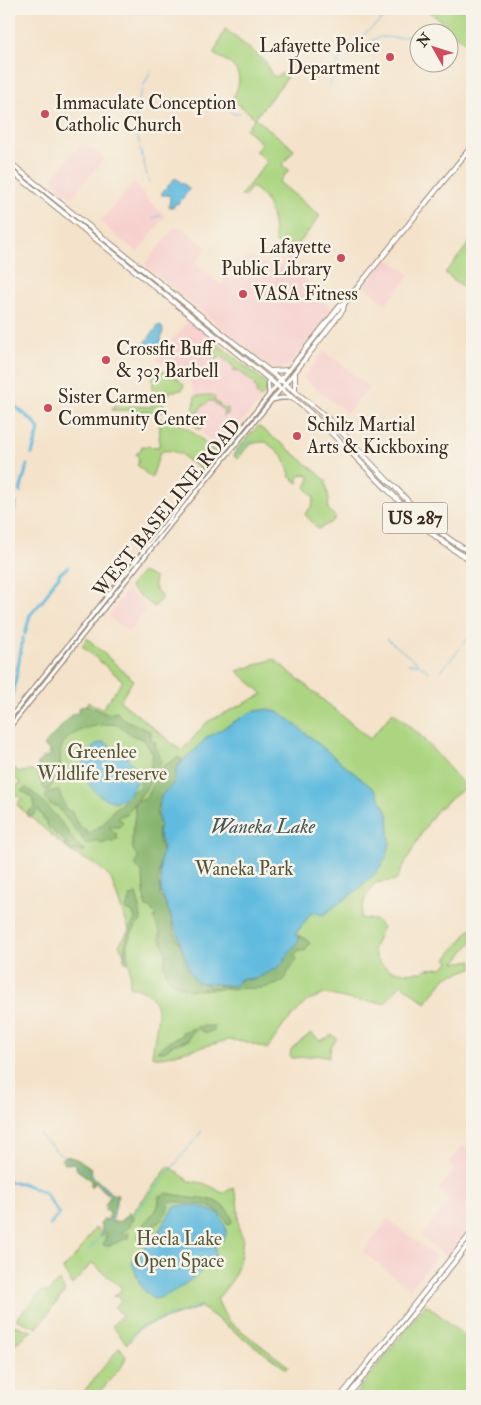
<svg xmlns="http://www.w3.org/2000/svg" width="481" height="1405" font-family="'IM FELL Double Pica',serif">
	<style>
		.built { fill: #f7d0ce }
		.green { fill: #abd581; stroke: #738050 }
		.forest { fill: #88b66f; stroke: #627046 }
		.water { fill: #61bbdf; stroke: #4e727e }
		.lines { fill: none; stroke-linecap: round; stroke-linejoin: round }
		.stream { stroke: #61bbdf; stroke-width: 1 }
		.canal { stroke: #61bbdf; stroke-width: 3 }
		.secondary-casing { stroke: #988674; stroke-width: 5.5 }
		.primary-casing { stroke: #988674; stroke-width: 6 }
		.secondary { stroke: #fff; stroke-width: 3 }
		.primary { stroke: #fff; stroke-width: 4 }
		.poi-dot { fill: #d1495b; stroke: #f7f3e8; stroke-width: 2 }
		.labels { text-anchor: middle; dominant-baseline: central; stroke-width: 5; stroke-linejoin: round; paint-order: stroke }
		.shield { fill: #f7f3e8; stroke: #73665b; stroke-width: 1 }
		.shield-label { font-size: 18px; font-weight: bold; fill: #3b2a1e }
		.poi-label { font-size: 19px; fill: #3b2a1e; stroke: #f7f3e8; text-anchor: start }
		.street-label { font-size: 19px; fill: #3b2a1e; stroke: #f7f3e8 }
		.park-label { font-size: 19px; fill: #575537; stroke: #f7f3e8 }
		.water-label { font-size: 20px; font-style: italic; fill: #465658; stroke: #f7f3e8 }
	</style>
	<rect width="100%" height="100%" fill="#f7f3e8"/>
	<filter id="ink" filterUnits="userSpaceOnUse"><feTurbulence type="fractalNoise" baseFrequency=".02" numOctaves="2"/><feDisplacementMap in="SourceGraphic" scale="10" xChannelSelector="R" yChannelSelector="G"/><feConvolveMatrix kernelMatrix="1 2 1 2 8 2 1 2 1" color-interpolation-filters="sRGB"/></filter>
	<filter id="wash" filterUnits="userSpaceOnUse"><feTurbulence type="fractalNoise" baseFrequency=".0096" numOctaves="4" result="noise"/><feDisplacementMap in="SourceGraphic" scale="20" xChannelSelector="R" yChannelSelector="G"/><feGaussianBlur stdDeviation="1.12" result="paint"/><feColorMatrix in="noise" values="0 0 0 0 0 0 0 0 0 0 0 0 0 0 0 0 0 1.4 0 .05"/><feComposite in="paint" operator="in"/></filter>
	<g filter="url(#wash)">
		<rect width="100%" height="100%" fill="#f4e3ca"/>
		<g class="built">
			<path d="M80 144 93 149 105 158 71 198 51 180Z"/>
			<path d="M134 182 149 201 165 216 138 252 117 237 101 221Z"/>
			<path d="M175 227 182 228 207 248 195 263 221 285 244 259 252 257 261 263 263 262 276 273 288 256 293 260 311 287 330 308 331 310 321 326 288 366 282 369 277 370 272 368 149 269 145 264Z"/>
			<path d="M388 258 410 275 386 304 364 287Z"/>
			<path d="M189 320 265 382 267 386 266 393 243 421 238 430 225 446 221 448 205 436 201 430H198L189 423V419L194 408 196 396 188 377 177 369 156 360Z"/>
			<path d="M324 351 369 387 347 413 303 378Z"/>
			<path d="M127 590 148 607 129 632 108 616Z"/>
			<path d="M463 1146 472 1153V1224L446 1257 421 1236 450 1200 438 1190 455 1169 448 1163Z"/>
			<path d="M388 1219 436 1257 410 1289 363 1252Z"/>
		</g>
		<g class="green">
			<path d="M427 9H472V49L470 47Z"/>
			<path d="M225 29 265 61C269 67 268 74 276 77L282 73 287 78 255 118 232 99C246 77 238 65 215 55L214 53Z"/>
			<path d="M255 118 289 145V146L294 150 282 165 289 170 279 182 320 216 294 250 276 243C274 231 272 210 265 199 262 194 257 191 252 187L244 197 241 195 267 162 256 151 261 144 258 139 246 129Z"/>
			<path d="M472 240V294L445 273Z"/>
			<path d="M217 345H219L265 382 267 386 266 393 261 398 256 394 257 389 254 386 255 384 238 370 236 371 233 370 235 368 221 356 218 359 211 356 210 352Z"/>
			<path d="M153 366 177 378 184 385 182 390 169 392V395L164 396 163 409 166 410V412L112 410 115 405 152 407Z"/>
			<path d="M212 395 215 398 214 400 225 409 228 408V414L223 416 224 411 212 401H209L204 406 203 405 196 415 197 420 203 425 201 429H198L189 420 194 408 195 396Z"/>
			<path d="M158 419C182 419 198 437 216 451V455L197 479 194 480 193 478 199 472 200 468 187 460 181 453V454C174 452 166 448 160 453L152 477H150L137 465 139 462 138 460 139 458 136 454 140 451 142 446 159 447 160 422H158Z"/>
			<path d="M258 426 286 447 327 481 325 484H326L329 499 328 509 336 518 330 523 318 529 305 514 312 506 314 497 305 487 309 482V477L306 474 301 475 298 478V483L289 476 290 474 283 456 266 442C248 442 248 446 238 459L234 456 238 448Z"/>
			<path d="M142 572 155 578C153 586 156 591 163 597L154 607 130 588 131 584Z"/>
			<path d="M87 638 133 680 120 701 182 751 207 722 263 694 237 671 274 659 370 739 393 712 420 735 466 787 438 809 424 829 396 880 375 883 365 899 360 918 375 920 383 927 373 950C382 975 402 973 424 972L426 969 442 968 449 962 446 959 472 927V942L455 963 472 960V968L446 977 426 1003 401 984 385 1003 358 1001 326 994 308 1000 284 1025 267 1049 244 1041 229 1040 163 1057H155L152 1056 158 1016C156 997 148 990 130 987V965L119 945 129 930 111 879 99 867 70 851 17 805 21 799 11 790 21 783 9 773V764L19 772 40 770C47 756 54 741 65 729 74 720 80 713 88 702L102 709 123 681 82 646Z"/>
			<path d="M311 1033 320 1041 332 1035 337 1038 331 1047 329 1057C316 1053 304 1058 291 1058L290 1057 291 1049Z"/>
			<path d="M169 1166 189 1181 203 1183 214 1188 222 1193 233 1188 237 1198 239 1229 243 1238 241 1254 237 1269 231 1282 217 1299 227 1320 288 1366 286 1369 201 1307 140 1327 127 1344 112 1326 122 1315 114 1307 122 1301 118 1295 114 1297V1295L118 1294 122 1288 92 1263 72 1285 63 1269 74 1258 95 1228 111 1240Z"/>
			<path d="M59 1280 65 1291 37 1328 16 1319 43 1290 48 1293Z"/>
			<path d="M426 1304 472 1342V1396H354Z"/>
			<path d="M10 1324 32 1331 9 1348V1325Z"/>
			<path d="M120 1347 126 1357 122 1366 96 1396H80Z"/>
		</g>
		<g class="forest">
			<path d="M87 705 107 714 117 712 122 718 151 732V740L156 742 155 747 158 751 161 762 145 790 137 801 145 799 162 767 177 758 182 759 177 768 174 783 161 796 157 803 159 806 156 811 157 815 156 816 159 819 160 828 157 830 163 855 161 857 158 882 160 889V896C171 905 171 924 176 937 178 943 183 944 182 951 194 961 190 976 203 984L204 983 207 984 208 986 216 987 218 985C227 987 231 987 236 979L239 982 241 979H255L300 939 297 935 305 938 310 943 305 951 298 950 295 956 297 960 287 974 286 978C280 985 271 986 261 988L189 990 174 983 169 979 166 973 164 966 166 954 160 938V931L154 919 156 915 152 912 151 908 146 907 145 904 143 878 141 870 136 867V861L138 859V856C125 847 138 818 134 806L136 801 132 806 127 815H122L118 818 123 822 119 827H112L110 826 109 827 116 833 118 839 114 840 112 843 110 841 101 844 98 840 87 845 57 806 50 805 45 797 48 792 58 790C62 797 63 804 67 810L72 812C74 820 79 828 87 830V834H89C93 829 97 828 102 825 106 821 106 818 109 815 116 805 127 802 132 791 139 789 141 785 141 779L150 771 153 754 144 740C141 738 137 737 133 736 128 733 123 727 117 725 102 722 69 730 62 746 59 753 61 775 61 784L58 785 57 781H55L48 790 44 789C40 778 31 765 44 757H50L52 752 43 746 73 714 78 713V708Z"/>
			<path d="M27 788C33 793 41 798 45 804 51 811 57 817 63 825 70 833 75 846 86 850L82 852 75 850 73 852 64 845 66 844V842L58 835H56L54 832V831L49 828 45 820 43 819 42 814H40L39 810 37 809 36 813 30 817 27 815 28 811 34 809 35 806C33 799 31 796 24 792L23 793 21 791 23 789Z"/>
			<path d="M136 893 140 909 141 921C133 927 127 942 127 952 127 955 128 958 129 961L127 963 124 961C123 952 126 938 130 929 131 926 134 923 135 918L132 912 125 910 130 900V896H133Z"/>
			<path d="M200 1026H214V1030L206 1033 199 1029C194 1032 189 1033 189 1040L172 1045 164 1052H157C162 1044 173 1040 181 1036L182 1032Z"/>
			<path d="M64 1156C75 1157 83 1162 91 1168L92 1176 95 1178 112 1194 118 1195 112 1222C117 1222 122 1222 125 1216L128 1215 129 1212 133 1217C130 1229 128 1229 119 1233L120 1235 128 1233 129 1235 128 1238 108 1246 103 1245 107 1234 105 1233 102 1236 100 1235 102 1231 100 1224 104 1219 108 1220 110 1212 104 1210 107 1209 105 1206 110 1196 101 1188 95 1181 94 1182 95 1184 91 1187V1180L77 1170 75 1163 65 1164 61 1160Z"/>
			<path d="M167 1193 195 1199 202 1198 215 1201 228 1210 233 1221 230 1224 227 1223C216 1200 191 1205 170 1201 167 1212 164 1220 154 1226V1233C150 1236 144 1236 139 1238L138 1235C141 1231 142 1228 144 1224 151 1212 159 1215 159 1196Z"/>
		</g>
		<g class="water">
			<path d="M175 178 189 188V190L179 203 177 204 175 203 174 207H170L169 206 170 197 168 195H162L161 194Z"/>
			<path d="M160 325 163 329 161 340 163 346 156 354 144 344 158 326Z"/>
			<path d="M268 709 281 713 376 791 388 813 390 844 385 860 374 875 357 890 323 915 312 912 295 935 300 939 279 967 255 979H241L234 986 196 982 189 970 177 932 161 892 160 863 163 845 158 832 160 826 158 816 161 796 174 783 177 768 187 756 196 749 206 738 251 712Z"/>
			<path d="M104 742C118 750 134 760 139 776 135 783 131 795 123 799 110 808 92 790 85 779 83 776 83 771 83 768 83 758 90 751 96 744Z"/>
			<path d="M187 1205 198 1206 218 1213C223 1220 231 1234 222 1241 220 1243 217 1244 215 1246 215 1251 217 1256 213 1261 210 1266 205 1268 201 1272 191 1280 166 1299 153 1299L141 1287 132 1263 133 1259 138 1253 143 1250 150 1239 158 1232 174 1207 178 1206Z"/>
		</g>
		<g class="lines">
			<g class="stream">
				<path d="M426 32H428"/>
				<path d="M336 62 341 50 346 47 359 42 365 33 396 9"/>
				<path d="M143 87 151 71"/>
				<path d="M328 90 342 55H345L348 52 378 38 382 37 398 38 418 33"/>
				<path d="M228 109 233 114 240 113"/>
				<path d="M136 110V106L142 90"/>
				<path d="M136 118V115"/>
				<path d="M136 125 137 136 140 144"/>
				<path d="M140 148 149 183"/>
				<path d="M153 218 161 215"/>
				<path d="M238 453 246 444 255 440"/>
				<path d="M387 639 429 672"/>
				<path d="M408 664H417"/>
				<path d="M441 671 472 634"/>
				<path d="M40 1134 42 1138 52 1146 57 1152 91 1174 114 1199 115 1207 111 1220 104 1232 89 1250"/>
				<path d="M104 1245 112 1238 139 1209 202 1131"/>
				<path d="M128 1343 138 1330 169 1315 193 1309 202 1305"/>
			</g>
			<g class="canal">
				<path d="M9 401 35 423 39 430 32 454"/>
				<path d="M20 492 27 465"/>
				<path d="M12 517 16 503"/>
				<path d="M9 527V525"/>
				<path d="M25 634 30 615 44 599 55 580 59 577V574L68 567"/>
				<path d="M9 700 13 691 16 678 23 638"/>
				<path d="M9 1182 22 1183 45 1193 59 1214 50 1225"/>
			</g>
		</g>
	</g>
	<g filter="url(#ink)">
		<g class="lines">
			<g class="secondary-casing">
				<g id="secondary">
					<path d="M268 379 269 395"/>
					<path d="M272 400 281 398H291"/>
					<path d="M9 719 276 386"/>
					<path d="M9 728 177 516 281 389"/>
				</g>
			</g>
			<g class="primary-casing">
				<g id="primary">
					<path d="M9 162 318 410 334 424 388 481 393 485C417 511 440 537 472 553"/>
					<path d="M9 169 306 409C335 435 362 464 390 492 416 518 438 544 472 560"/>
					<path d="M271 371 289 370"/>
					<path d="M295 373V391"/>
					<path d="M279 382 340 306 344 304 472 146"/>
					<path d="M284 386 343 310 344 304"/>
					<path d="M341 1396 472 1232"/>
					<path d="M348 1396 472 1240"/>
				</g>
			</g>
			<use href="#secondary" class="secondary"/>
			<use href="#primary" class="primary"/>
		</g>
	</g>
	<g class="poi-dot">
		<circle cx="390" cy="57" r="5"/>
		<circle cx="45" cy="114" r="5"/>
		<circle cx="341" cy="258" r="5"/>
		<circle cx="243" cy="294" r="5"/>
		<circle cx="106" cy="360" r="5"/>
		<circle cx="48" cy="408" r="5"/>
		<circle cx="297" cy="436" r="5"/>
	</g>
	<g class="labels">
		<rect class="shield" x="382.5" y="502.5" width="65" height="31" rx="4"/>
		<g class="shield-label">
			<text x="415" y="518">US 287</text>
		</g>
		<g class="poi-label">
			<text x="380" y="46" text-anchor="end">Lafayette Police<tspan x="380" dy="22">Department</tspan></text>
			<text x="55" y="103">Immaculate Conception<tspan x="55" dy="22">Catholic Church</tspan></text>
			<text x="331" y="247" text-anchor="end">Lafayette<tspan x="331" dy="22">Public Library</tspan></text>
			<text x="253" y="294">VASA Fitness</text>
			<text x="116" y="349">Crossfit Buff<tspan x="116" dy="22">&amp; 303 Barbell</tspan></text>
			<text x="58" y="397">Sister Carmen<tspan x="58" dy="22">Community Center</tspan></text>
			<text x="307" y="425">Schilz Martial<tspan x="307" dy="22">Arts &amp; Kickboxing</tspan></text>
		</g>
		<g class="street-label">
			<text transform="translate(167 508) rotate(-51)">WEST BASELINE ROAD</text>
		</g>
		<g class="park-label">
			<text x="102" y="752">Greenlee<tspan x="102" dy="22">Wildlife Preserve</tspan></text>
			<text x="244" y="869">Waneka Park</text>
			<text x="179" y="1239">Hecla Lake<tspan x="179" dy="22">Open Space</tspan></text>
		</g>
		<g class="water-label">
			<text x="263" y="826">Waneka Lake</text>
		</g>
	</g>
	<rect width="481" height="1405" fill="none" stroke="#f7f3e8" stroke-width="30"/>
	<g transform="translate(434 48) rotate(309)"><circle r="24" fill="#f7f3e8" stroke="#aca397"/>
	<path d="M0-4L9 19L0 12L-9 19Z" fill="#d1495b"/>
	<text y="-8" font-size="14" font-weight="bold" text-anchor="middle" fill="#3b2a1e">N</text>
	</g>
</svg>
